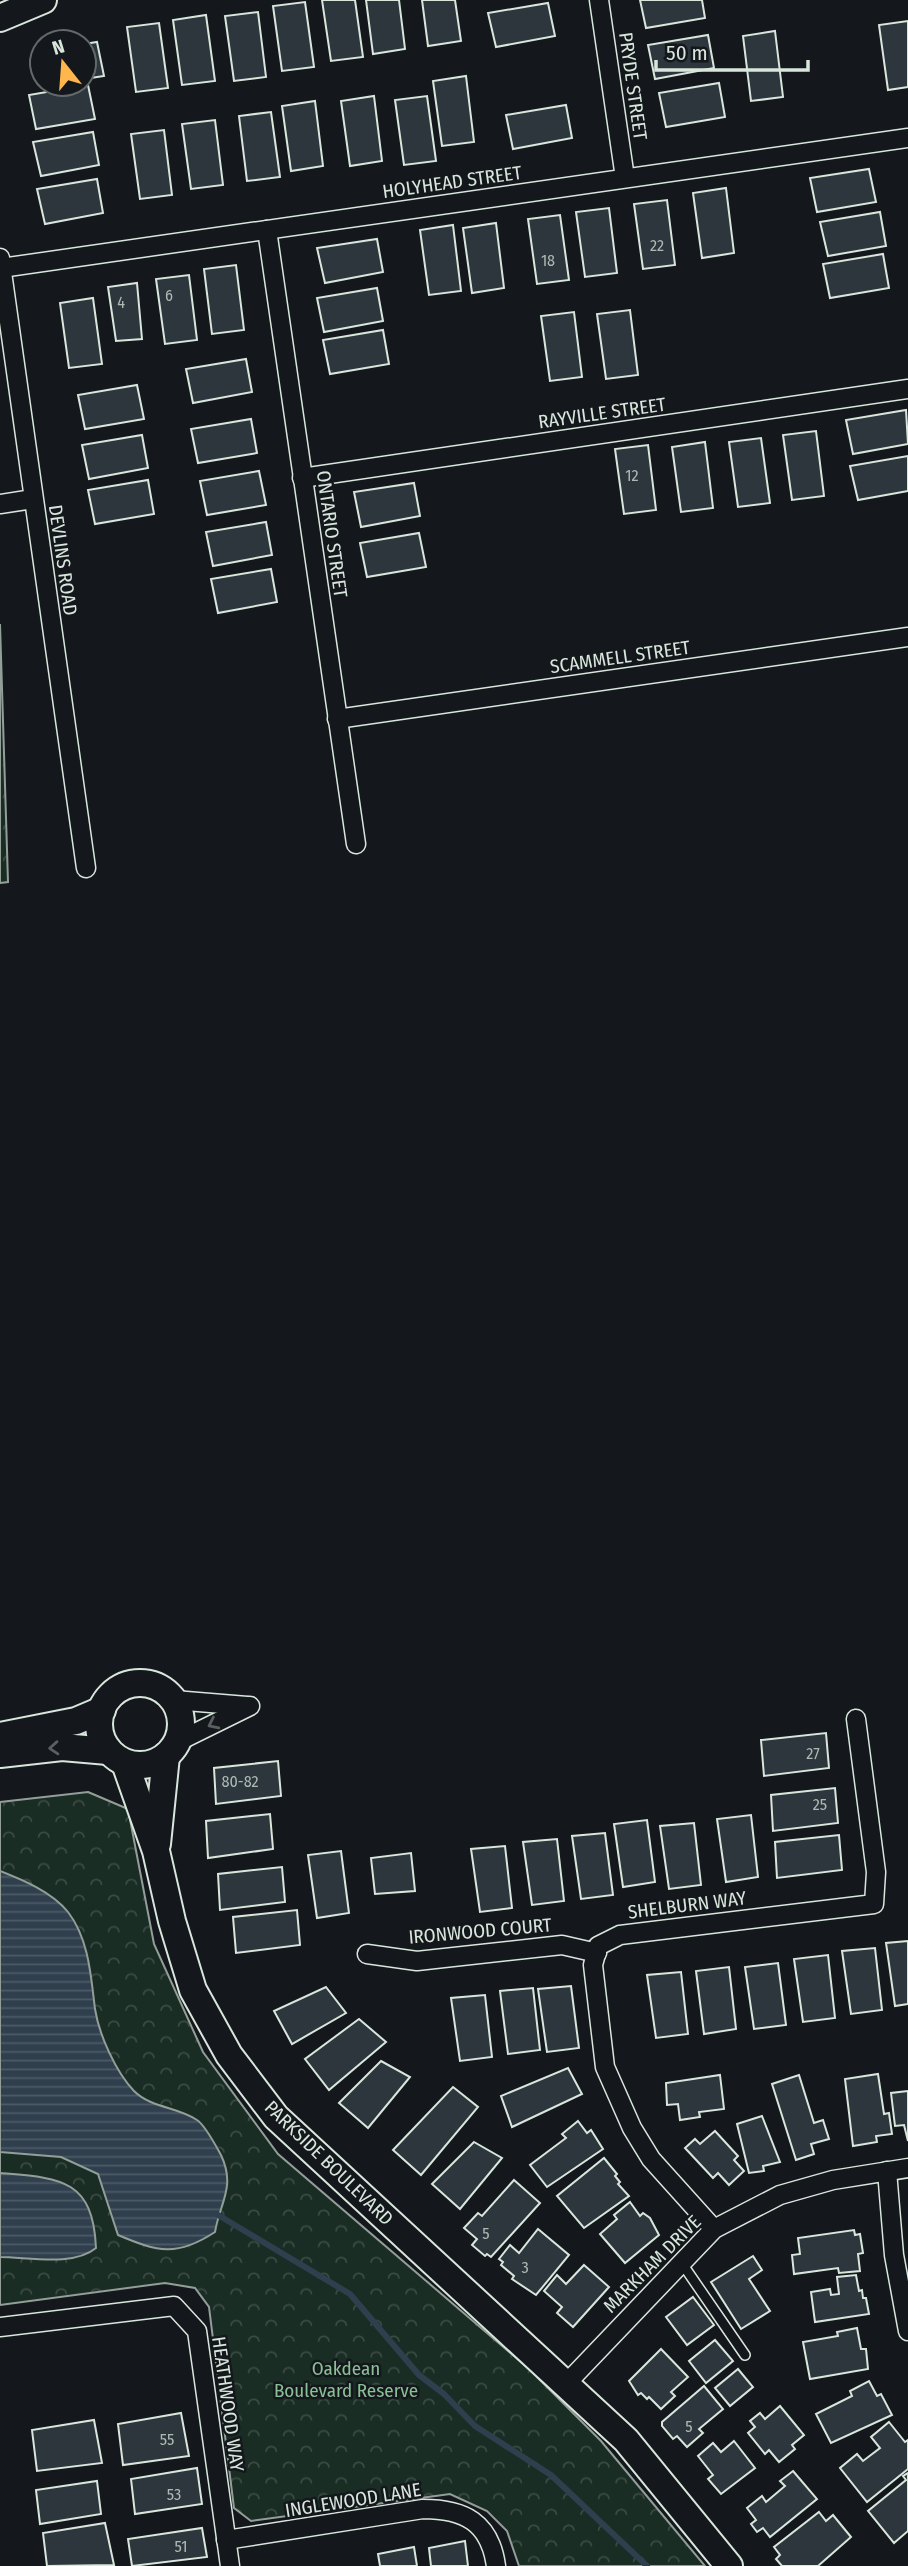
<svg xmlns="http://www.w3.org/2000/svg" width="908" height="2566" font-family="'Fira Sans Condensed',sans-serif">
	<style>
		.park { fill: url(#park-crowns); stroke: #939e99; stroke-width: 2 }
		.water { fill: url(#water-rules); stroke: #939e99; stroke-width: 2 }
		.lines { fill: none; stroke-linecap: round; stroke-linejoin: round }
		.stream { stroke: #2f3f4d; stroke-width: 6 }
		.building { fill: #2c363c; stroke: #d8e6dc; stroke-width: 2 }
		.lane-casing { stroke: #d8e6dc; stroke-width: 12 }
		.street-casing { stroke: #d8e6dc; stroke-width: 21 }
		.secondary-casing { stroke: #d8e6dc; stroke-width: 30 }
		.lane { stroke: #14181c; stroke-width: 9 }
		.street { stroke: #14181c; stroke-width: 18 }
		.secondary { stroke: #14181c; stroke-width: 26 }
		.oneway { stroke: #59605f }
		.labels { text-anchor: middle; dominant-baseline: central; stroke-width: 5; stroke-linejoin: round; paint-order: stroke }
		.number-label { font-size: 16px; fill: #adbab4 }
		.street-label { font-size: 19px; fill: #d8e6dc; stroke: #14181c }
		.park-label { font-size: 19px; fill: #8ac095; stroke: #14181c }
	</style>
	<defs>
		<pattern id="park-crowns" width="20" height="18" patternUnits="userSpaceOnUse" patternTransform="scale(1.75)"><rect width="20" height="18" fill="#1a2d24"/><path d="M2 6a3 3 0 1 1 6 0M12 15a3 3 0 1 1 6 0" fill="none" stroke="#3b4b43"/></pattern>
		<pattern id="water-rules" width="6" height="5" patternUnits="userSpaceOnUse" patternTransform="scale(1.75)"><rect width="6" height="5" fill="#2f3f4d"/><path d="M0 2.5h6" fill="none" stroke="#4c5b66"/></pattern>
	</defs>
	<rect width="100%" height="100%" fill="#14181c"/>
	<g class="park">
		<path d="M0 624 8 882 0 883Z"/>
		<path d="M88 1792 128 1809 154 1944 203 2052 278 2154 529 2369 601 2441 705 2566H519L507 2531 487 2511 450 2494 251 2521 234 2508 209 2307 195 2288 165 2283 0 2305V1802Z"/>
	</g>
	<g class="water">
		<path d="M0 1871C23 1880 52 1892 68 1912 89 1939 91 1977 95 2009 99 2035 116 2072 134 2091 151 2108 178 2107 197 2120 205 2125 216 2146 221 2155 236 2187 220 2202 215 2232 177 2257 158 2252 118 2235L98 2174 61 2157 0 2152Z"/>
		<path d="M0 2173C59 2178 93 2178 96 2248 73 2267 28 2257 0 2257Z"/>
	</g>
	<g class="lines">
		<path class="stream" d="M218 2215 350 2294 419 2375 444 2394 475 2426 551 2475 647 2566"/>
	</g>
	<g class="building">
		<path d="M322 0H355L363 57 331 61Z"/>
		<path d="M366 0H399L405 49 373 54Z"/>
		<path d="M422 0H455L461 41 428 46Z"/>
		<path d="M640 0H702L705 18 646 28Z"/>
		<path d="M305 2 314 67 282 71 273 6Z"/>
		<path d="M548 3 555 36 496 47 488 13Z"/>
		<path d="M258 12 266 77 234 81 225 16Z"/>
		<path d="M206 15 215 81 182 85 173 20Z"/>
		<path d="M908 21V87L888 90 879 25Z"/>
		<path d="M159 23 168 88 136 92 127 27Z"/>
		<path d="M775 31 783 97 751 101 743 36Z"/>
		<path d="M708 35 714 68 655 79 648 45Z"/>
		<path d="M97 42 104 76 84 79V44Z"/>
		<path d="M466 76 474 142 442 146 433 81Z"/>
		<path d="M719 83 725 117 666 127 659 93Z"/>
		<path d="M88 85 95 119 36 129 29 95Z"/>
		<path d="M374 96 382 161 350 166 341 101Z"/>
		<path d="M427 96 436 161 404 165 395 100Z"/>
		<path d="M315 101 323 166 291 171 282 106Z"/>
		<path d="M566 105 572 138 513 149 506 115Z"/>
		<path d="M271 112 280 177 247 181 239 116Z"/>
		<path d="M215 120 223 185 191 189 182 124Z"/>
		<path d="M164 130 172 195 140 199 131 134Z"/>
		<path d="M93 132 99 165 41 176 33 142Z"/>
		<path d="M869 169 876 202 817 212 810 178Z"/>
		<path d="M97 179 103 213 45 224 37 189Z"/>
		<path d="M726 188 734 253 702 258 693 193Z"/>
		<path d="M667 200 675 265 643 269 634 204Z"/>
		<path d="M609 208 617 273 585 277 576 212Z"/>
		<path d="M880 212 886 246 828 256 820 222Z"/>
		<path d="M560 215 569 280 537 284 528 219Z"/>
		<path d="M496 223 504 288 472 293 463 228Z"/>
		<path d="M453 225 461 291 429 295 420 230Z"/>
		<path d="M377 239 383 272 325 283 317 248Z"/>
		<path d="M883 254 889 288 830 298 823 264Z"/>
		<path d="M236 265 244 330 212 334 204 269Z"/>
		<path d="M189 275 197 340 165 344 156 279Z"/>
		<path d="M137 283 142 339 116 341 108 287Z"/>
		<path d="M377 288 383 321 324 332 317 298Z"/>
		<path d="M93 298 102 364 69 368 60 303Z"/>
		<path d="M630 310 638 375 606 379 597 314Z"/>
		<path d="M574 312 582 377 550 381 541 316Z"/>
		<path d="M383 330 389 364 330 374 323 340Z"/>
		<path d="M246 359 252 392 193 403 186 369Z"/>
		<path d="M137 385 144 419 85 429 78 395Z"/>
		<path d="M906 410 908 444 853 454 846 420Z"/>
		<path d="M251 419 257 453 198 463 191 429Z"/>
		<path d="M816 431 824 496 792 500 783 435Z"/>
		<path d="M142 435 148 468 89 479 82 445Z"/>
		<path d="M761 438 770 503 738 507 729 442Z"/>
		<path d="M705 442 713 508 681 512 672 447Z"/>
		<path d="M648 445 656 510 624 514 615 449Z"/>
		<path d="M908 456V491L858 500 850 466Z"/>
		<path d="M259 471 266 505 207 515 200 481Z"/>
		<path d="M148 480 154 514 95 524 88 490Z"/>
		<path d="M414 483 420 516 361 527 354 492Z"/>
		<path d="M266 522 272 555 213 566 206 532Z"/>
		<path d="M419 533 426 567 367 577 360 543Z"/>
		<path d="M271 569 277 602 218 613 211 579Z"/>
		<path d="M826 1733 829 1768 764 1776 761 1740Z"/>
		<path d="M278 1761 281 1796 216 1804 214 1768Z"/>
		<path d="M835 1788 838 1823 773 1831 771 1795Z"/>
		<path d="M270 1814 273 1849 208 1858 206 1821Z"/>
		<path d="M751 1815 758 1877 726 1882 717 1819Z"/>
		<path d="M647 1820 655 1882 623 1887 614 1824Z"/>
		<path d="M694 1823 701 1885 669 1889 660 1826Z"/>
		<path d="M605 1833 613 1895 581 1899 572 1836Z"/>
		<path d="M839 1835 842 1870 777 1878 775 1842Z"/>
		<path d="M557 1839 564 1901 532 1905 523 1842Z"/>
		<path d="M505 1846 512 1908 480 1912 471 1849Z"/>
		<path d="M341 1851 349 1913 317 1918 308 1855Z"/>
		<path d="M411 1853 415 1891 375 1894 371 1858Z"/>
		<path d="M282 1867 285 1902 220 1910 218 1874Z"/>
		<path d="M297 1910 300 1945 236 1953 233 1917Z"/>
		<path d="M908 1941V2004L895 2006 886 1943Z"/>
		<path d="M875 1948 882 2010 851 2014 842 1951Z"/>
		<path d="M828 1955 835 2018 803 2022 794 1959Z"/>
		<path d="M778 1963 786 2025 754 2029 745 1967Z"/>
		<path d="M729 1967 736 2029 704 2034 696 1971Z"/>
		<path d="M681 1972 688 2034 656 2038 647 1975Z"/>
		<path d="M571 1986 579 2048 547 2052 538 1989Z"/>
		<path d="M326 1987 346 2013 292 2044 274 2011Z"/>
		<path d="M533 1988 540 2050 508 2054 500 1991Z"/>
		<path d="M485 1995 492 2057 460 2061 451 1998Z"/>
		<path d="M359 2019 386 2042 329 2090 305 2059Z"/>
		<path d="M381 2061 410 2077 368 2128 339 2103Z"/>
		<path d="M568 2068 582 2094 512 2127 501 2096Z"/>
		<path d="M878 2074 884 2114 889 2113 892 2134 876 2136 877 2142 853 2146 845 2079Z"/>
		<path d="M720 2075 724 2109 699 2112 700 2117 680 2120 678 2104 667 2105 666 2083Z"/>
		<path d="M799 2075 814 2123 823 2120 829 2139 811 2144 814 2154 796 2160 772 2084Z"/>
		<path d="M453 2087 478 2107 421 2175 393 2150Z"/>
		<path d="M908 2091V2141L904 2125 895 2126 891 2093Z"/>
		<path d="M762 2116 780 2162 763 2166 764 2171 749 2173 737 2124Z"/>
		<path d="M578 2121 587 2133 591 2130 603 2149 547 2187 530 2165 566 2138 562 2134Z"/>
		<path d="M715 2131 738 2156 734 2160 744 2171 729 2185 718 2173 713 2178 685 2148 695 2139 700 2144Z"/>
		<path d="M474 2142 502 2158 460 2209 432 2184Z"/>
		<path d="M604 2158 617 2174 615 2176 620 2182 618 2184 629 2196 584 2228 557 2196Z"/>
		<path d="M514 2180 540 2203 491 2257 487 2254 485 2256 472 2245 477 2239 464 2228 478 2213 482 2216Z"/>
		<path d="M630 2202 640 2216 643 2213 650 2218 659 2235 625 2263 600 2234 617 2219 614 2215Z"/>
		<path d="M538 2229 569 2255 536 2295 512 2279 514 2276 501 2265 503 2262 499 2259 510 2245 519 2253Z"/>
		<path d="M854 2230 855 2235 860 2234 863 2253 858 2254 860 2271 839 2273 838 2268 794 2274 792 2255 800 2254 798 2238Z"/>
		<path d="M753 2256 762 2270 749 2279 770 2311 741 2329 711 2282Z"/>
		<path d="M584 2265 609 2287 573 2327 557 2313 562 2307 544 2291 557 2275 566 2284Z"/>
		<path d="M856 2275 859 2291 862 2290 863 2298H866L869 2314 815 2322 811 2292 830 2289 831 2295 839 2294 837 2277Z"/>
		<path d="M693 2297 714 2325 687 2345 666 2317Z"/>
		<path d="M857 2328 861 2349H866L868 2369 810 2379 803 2342 838 2336 837 2332Z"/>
		<path d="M715 2340 733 2361 706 2383 689 2361Z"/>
		<path d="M661 2349 688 2377 671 2392 675 2396 661 2409 649 2397 647 2399 641 2393 638 2395 629 2381Z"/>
		<path d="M738 2369 753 2387 730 2406 715 2388Z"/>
		<path d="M869 2381 877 2396 881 2394 892 2415 831 2443 816 2414 852 2396 850 2391Z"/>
		<path d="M704 2386 723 2409 699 2429 703 2433 687 2447 677 2436 673 2439 662 2426V2422Z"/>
		<path d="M780 2406 804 2435 792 2445 795 2449 779 2462 769 2450 765 2454 748 2433 755 2427 750 2421 760 2413 765 2419Z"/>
		<path d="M181 2413 189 2456 123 2465 118 2424Z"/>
		<path d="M94 2420 102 2463 37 2471 32 2430Z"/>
		<path d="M889 2422 905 2442 908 2440V2469L867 2502 840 2468 857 2454 863 2461 880 2448 871 2437Z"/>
		<path d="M734 2441 755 2468 721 2494 708 2479 713 2475 698 2456 713 2443 721 2452Z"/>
		<path d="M197 2468 202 2504 135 2514 131 2479Z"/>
		<path d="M793 2471 817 2499 770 2537 763 2528 757 2532 751 2524 756 2520 747 2508 762 2496 766 2502 785 2486 780 2481Z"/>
		<path d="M908 2473V2531L894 2543 868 2511 906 2480 903 2476Z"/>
		<path d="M97 2481 101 2514 40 2524 36 2490Z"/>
		<path d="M819 2512 826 2521 833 2515 851 2537 818 2566H782L776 2559 780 2555 774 2547Z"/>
		<path d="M105 2523 114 2565 47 2566 43 2533Z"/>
		<path d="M202 2528 207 2557 132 2566 128 2539Z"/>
		<path d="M465 2541 468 2566H431L429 2548Z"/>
		<path d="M414 2547 417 2566H380L378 2554Z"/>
	</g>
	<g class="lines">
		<g class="lane-casing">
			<path id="lane" d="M681 2262 745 2355"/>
		</g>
		<g class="street-casing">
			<g id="street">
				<path d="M599 0 625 178"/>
				<path d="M267 230 356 844"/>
				<path d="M0 258 86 868"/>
				<path d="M1 268 908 138"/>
				<path d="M302 478 908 389"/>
				<path d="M0 504 33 499"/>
				<path d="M337 719 908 637"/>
				<path d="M174 1700 247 1706"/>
				<path d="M177 1742 250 1706"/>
				<path d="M367 1954 417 1961 562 1945 597 1953"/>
				<path d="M887 2171 894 2255 908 2331"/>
				<path d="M714 2229 651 2159 632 2128 605 2067 593 1965 598 1946 620 1935 874 1904 876 1872 856 1719"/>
				<path d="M0 2327 174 2306 197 2331 230 2566"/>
				<path d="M565 2385 714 2229 780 2195 833 2180 908 2168"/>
				<path d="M226 2540 423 2509C464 2509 490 2522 496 2566"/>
			</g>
		</g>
		<g class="secondary-casing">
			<g id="secondary">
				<path d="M0 18 43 0"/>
				<circle cx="140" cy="1724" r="41"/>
				<path d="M0 1736 76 1721 102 1710"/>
				<path d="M0 1754 62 1747 108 1751"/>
				<path d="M125 1763 156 1851 172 1921 193 1990 229 2055 276 2117 626 2440 729 2566"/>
				<path d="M157 1844 166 1756"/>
			</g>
		</g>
		<use href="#lane" class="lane"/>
		<use href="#street" class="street"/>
		<use href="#secondary" class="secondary"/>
	</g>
	<defs><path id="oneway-chevron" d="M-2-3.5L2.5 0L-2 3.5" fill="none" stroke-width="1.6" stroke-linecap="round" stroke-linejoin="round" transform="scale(1.75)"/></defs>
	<g class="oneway">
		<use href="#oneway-chevron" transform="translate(213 1724) rotate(154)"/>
		<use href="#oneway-chevron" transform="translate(54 1748) rotate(176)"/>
	</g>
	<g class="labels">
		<g class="number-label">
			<text x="657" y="245">22</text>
			<text x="548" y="260">18</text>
			<text x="169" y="295">6</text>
			<text x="121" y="302">4</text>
			<text x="632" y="475">12</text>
			<text x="813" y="1753">27</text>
			<text x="240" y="1781">80-82</text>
			<text x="820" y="1804">25</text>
			<text x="486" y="2233">5</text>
			<text x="525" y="2267">3</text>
			<text x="689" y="2426">5</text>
			<text x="167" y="2439">55</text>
			<text x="174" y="2494">53</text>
			<text x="181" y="2546">51</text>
		</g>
		<g class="street-label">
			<text transform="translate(633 86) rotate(82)">PRYDE STREET</text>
			<text transform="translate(452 182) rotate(-8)">HOLYHEAD STREET</text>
			<text transform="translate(602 413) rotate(-8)">RAYVILLE STREET</text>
			<text transform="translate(332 534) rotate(82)">ONTARIO STREET</text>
			<text transform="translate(63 560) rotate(82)">DEVLINS ROAD</text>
			<text transform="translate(620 657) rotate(-8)">SCAMMELL STREET</text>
			<text transform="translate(687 1905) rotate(-7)">SHELBURN WAY</text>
			<text transform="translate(480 1931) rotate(-5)">IRONWOOD COURT</text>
			<text transform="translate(329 2163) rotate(44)">PARKSIDE BOULEVARD</text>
			<text transform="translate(652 2264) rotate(-45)">MARKHAM DRIVE</text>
			<text transform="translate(228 2404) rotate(82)">HEATHWOOD WAY</text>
			<text transform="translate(353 2500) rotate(-9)">INGLEWOOD LANE</text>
		</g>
		<g class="park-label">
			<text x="346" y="2368">Oakdean<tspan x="346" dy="22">Boulevard Reserve</tspan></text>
		</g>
	</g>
	<g transform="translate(63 63) rotate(343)"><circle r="33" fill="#14181c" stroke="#626a69" stroke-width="2"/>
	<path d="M0-5L12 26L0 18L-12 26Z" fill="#ffb74d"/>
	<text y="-10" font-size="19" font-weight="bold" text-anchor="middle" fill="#d8e6dc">N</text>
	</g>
	<path d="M656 60v10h152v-10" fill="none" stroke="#d8e6dc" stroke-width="3.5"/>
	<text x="666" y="60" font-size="21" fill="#d8e6dc" stroke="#14181c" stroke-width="5" paint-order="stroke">50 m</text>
</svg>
